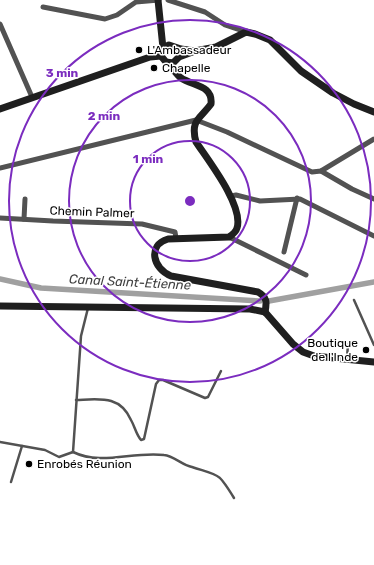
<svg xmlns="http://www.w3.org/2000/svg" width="374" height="565" font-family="Rubik,sans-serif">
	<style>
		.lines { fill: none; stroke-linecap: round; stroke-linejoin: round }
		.canal { stroke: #a0a0a0; stroke-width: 5.5 }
		.lane { stroke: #525252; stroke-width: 2.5 }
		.street { stroke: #525252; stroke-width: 5 }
		.secondary { stroke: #1f1f1f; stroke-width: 7 }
		.ring { fill: none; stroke: #7b2cbf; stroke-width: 2 }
		.poi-dot { fill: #000; stroke: #fff; stroke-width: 1.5 }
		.labels { text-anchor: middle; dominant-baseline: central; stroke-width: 3; stroke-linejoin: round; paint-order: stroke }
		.poi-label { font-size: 12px; fill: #000; stroke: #fff; text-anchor: start }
		.street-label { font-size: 12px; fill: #000; stroke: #fff }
		.water-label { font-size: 13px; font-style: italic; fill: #414141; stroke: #fff }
		.centre { fill: #7b2cbf; stroke: #fff; stroke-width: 2 }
		.ring-label { font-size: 12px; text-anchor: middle; font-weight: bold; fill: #7b2cbf; stroke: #fff; stroke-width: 3; stroke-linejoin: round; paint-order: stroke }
	</style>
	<rect width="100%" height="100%" fill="#fff"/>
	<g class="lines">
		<g class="canal">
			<path d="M0 279 41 288 260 301"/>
			<path d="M269 301 374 282"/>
		</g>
		<g class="lane">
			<path d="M354 300 374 345"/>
			<path d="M347 358 348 344"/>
			<path d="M76 400C100 399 120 395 131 420 135 427 136 434 141 440L144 439 156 384 159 380H163L205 398 208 397 221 371"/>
			<path d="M0 442 45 450 59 457 73 452"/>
			<path d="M73 452C102 466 132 451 164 455 174 456 182 465 192 467 220 476 218 472 234 498"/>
			<path d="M73 452 81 336 88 308"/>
			<path d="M11 482 22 446"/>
		</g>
		<g class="street">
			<path d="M168 0 205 12 225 25 246 32"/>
			<path d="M43 7 105 19 117 15 136 2 159 0"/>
			<path d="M0 24 32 97"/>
			<path d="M0 168 196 120 227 132 312 172 321 171 374 139"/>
			<path d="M321 171 352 189 374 199"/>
			<path d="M231 196 236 195 260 201 300 199 374 236"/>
			<path d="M0 218 53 221 142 224 175 232 176 238"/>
			<path d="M24 219 25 199"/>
			<path d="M229 237 306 275"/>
			<path d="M284 252 297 198"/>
		</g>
		<g class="secondary">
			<path d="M158 0 163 48"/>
			<path d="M195 51 181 49 169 45 163 48 161 56 166 62 173 63 179 57 195 51 216 47 246 32 255 34 270 40 301 71 333 93 354 104 374 112"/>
			<path d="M169 63C172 68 176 74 181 78 193 86 213 85 211 104 200 119 190 120 196 142 208 160 244 206 237 228 236 232 232 235 229 237L168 239C147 245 153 269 171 276L258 292C267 297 267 302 265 312"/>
			<path d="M0 109 150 57 161 56"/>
			<path d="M0 306 250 309 265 312"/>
			<path d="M265 312 293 344 303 352 314 356 374 362"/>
		</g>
	</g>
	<g class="ring">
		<circle cx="190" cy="201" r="60"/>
		<circle cx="190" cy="201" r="121"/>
		<circle cx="190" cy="201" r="181"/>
	</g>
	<g class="poi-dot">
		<circle cx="139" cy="50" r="4"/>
		<circle cx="154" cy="68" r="4"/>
		<circle cx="366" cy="350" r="4"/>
		<circle cx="29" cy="464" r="4"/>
	</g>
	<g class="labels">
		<g class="poi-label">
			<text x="147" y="50">L'Ambassadeur</text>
			<text x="162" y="68">Chapelle</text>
			<text x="358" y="343" text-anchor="end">Boutique<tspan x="358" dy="14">de l'Inde</tspan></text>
			<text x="37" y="464">Enrobés Réunion</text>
		</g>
		<g class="street-label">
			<text transform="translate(92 212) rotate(2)">Chemin Palmer</text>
		</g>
		<g class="water-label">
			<text transform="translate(130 282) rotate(3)">Canal Saint-Étienne</text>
		</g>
	</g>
	<circle cx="190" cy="201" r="6" class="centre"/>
	<g class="ring-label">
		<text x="62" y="77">3 min</text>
		<text x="104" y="120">2 min</text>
		<text x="148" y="163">1 min</text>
	</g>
</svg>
